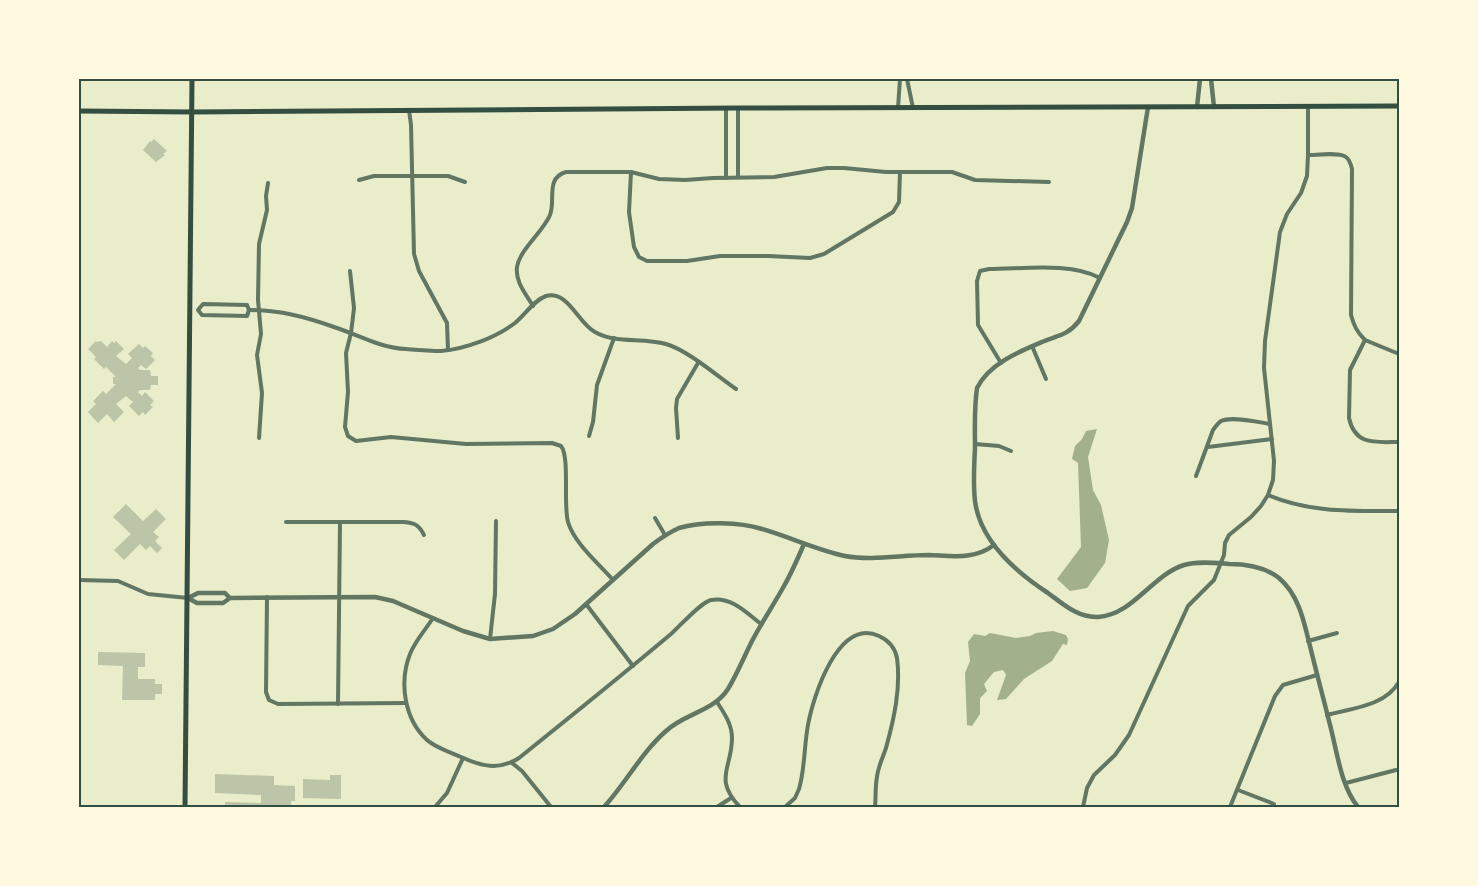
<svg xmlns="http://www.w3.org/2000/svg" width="1478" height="886" font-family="Literata,serif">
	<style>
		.water { fill: #a3b18a }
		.building { fill: #bcc5a7 }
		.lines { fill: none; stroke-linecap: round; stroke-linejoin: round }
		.minor { stroke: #617663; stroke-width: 4 }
		.tertiary { stroke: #617663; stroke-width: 4.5 }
		.secondary { stroke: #344e41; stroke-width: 5 }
		.neatline { fill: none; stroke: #344e41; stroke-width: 2 }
	</style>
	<rect width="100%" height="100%" fill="#e9edc9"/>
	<g class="water">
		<path d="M1097 429 1088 457 1093 490 1101 505 1109 540 1105 563 1087 588 1070 591 1057 579 1081 547 1078 463 1072 459 1075 446 1082 439 1086 431Z"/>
		<path d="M1053 631 1066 635 1068 639 1067 645 1063 644 1052 661 1024 679 1006 699 997 700 1006 675 1003 670 994 672 984 684 987 691 980 698V714L972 726 967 725 965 673 970 661 968 642 974 634 985 636 990 633 1016 638 1030 636 1036 633Z"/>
	</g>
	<g class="building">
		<path d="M154 139 167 151 163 154 165 155 156 162 143 150 150 141 151 142Z"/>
		<path d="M96 341 97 342 101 341 107 347 112 341 114 343 116 341 124 349 116 356 126 364 132 358 128 354 139 344 143 348 145 346 153 353 151 356 155 360 146 369 141 365 138 368 140 370H150L151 376H158V385H151L150 390H140L138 392 142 396 145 392 154 401 150 405 153 407 145 415 143 412 139 416 129 406 133 402 126 396 116 404 124 412 114 422 107 414 98 423 88 412 96 404 93 401 103 391 106 394 116 384H113V377H116L106 367 104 369 94 359 96 357 88 349Z"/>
		<path d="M126 504 143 521 156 509 166 519 153 532 159 537 155 541 162 548 157 553 150 546 146 550 140 544 124 560 114 550 131 534 113 517Z"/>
		<path d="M98 652 145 653V667H138V679H155V684H162V694H155V700H122L123 666 98 665Z"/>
		<path d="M215 774 274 776V785L295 786V801H291V806L225 807V802L261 803V795L215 793Z"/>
		<path d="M330 775H341V799L303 798V779L330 780Z"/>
	</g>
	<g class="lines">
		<g class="minor">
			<path d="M907 79 913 108"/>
			<path d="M726 108V178"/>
			<path d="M738 108V177"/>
			<path d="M898 108 900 79"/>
			<path d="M409 110 411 125 414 254 419 271 447 323 448 350"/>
			<path d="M1308 155C1317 155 1340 152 1346 157 1350 160 1351 165 1352 169L1351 315C1354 326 1357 332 1365 340L1350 370 1349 418C1355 446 1376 442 1399 442"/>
			<path d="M631 172 629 212 634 247 639 257 647 261H687L720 256H768L810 258 824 254 893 212 899 202 900 172"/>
			<path d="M359 180 374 176H448L465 182"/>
			<path d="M79 214V218"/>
			<path d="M350 271 354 308 351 333 346 353 348 392 345 427 348 436 356 441 391 437 466 444 552 443 561 446C570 457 563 504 568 522 574 543 599 564 613 580"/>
			<path d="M203 304 247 305 249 310 247 316 202 315 198 310Z"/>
			<path d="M533 306C526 294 515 282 517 267 520 249 543 232 550 215 556 200 545 178 566 172H631L659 179 685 180 713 178 774 177 827 168H844L886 172H952L975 180 1049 182"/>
			<path d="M249 310C280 310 306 317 334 327 359 335 380 348 406 349 418 350 429 351 441 351 465 349 495 338 515 323 525 315 534 300 546 296 568 290 578 323 595 332 615 344 643 337 666 344 687 350 716 375 736 389"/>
			<path d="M1365 340 1399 354"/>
			<path d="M1032 346 1046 379"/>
			<path d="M1001 363 978 325 977 281 980 271 989 269C1023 269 1071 262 1100 278"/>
			<path d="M589 436 593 422 597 385 614 338"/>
			<path d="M259 438 262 393 257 355 261 334 258 300 259 244 267 210 266 196 268 183"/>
			<path d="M678 438 676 408 677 399 698 363"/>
			<path d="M975 444 999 446 1011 451"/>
			<path d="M1208 447 1272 439"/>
			<path d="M1196 476 1213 430C1216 426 1218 423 1221 421 1232 416 1258 422 1270 424"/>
			<path d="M1268 495C1310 513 1354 511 1399 511"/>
			<path d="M655 518 665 535"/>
			<path d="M286 522H404C415 523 419 525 424 535"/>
			<path d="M79 580 118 581 148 594 188 598"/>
			<path d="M267 597 266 692 269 700 278 704 406 703"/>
			<path d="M586 604 633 666"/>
			<path d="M433 618C426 629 415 641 410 654 399 682 404 719 427 740 436 748 450 752 461 757 481 766 499 771 519 758 570 717 621 676 671 634 681 625 700 603 711 600 731 596 747 613 761 624"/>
			<path d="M490 639 495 594 496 521"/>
			<path d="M1308 641 1337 633"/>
			<path d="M717 702C724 713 732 724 732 738 732 768 713 779 740 807"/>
			<path d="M338 704 340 522"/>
			<path d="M1327 715C1353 708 1385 706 1399 682"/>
			<path d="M512 763 522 771 551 807"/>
			<path d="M1346 783 1396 770"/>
			<path d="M1238 790 1274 804"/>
			<path d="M435 807 447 793 463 758"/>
			<path d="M717 807 731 798"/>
			<path d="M785 807 795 798 799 789C805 769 804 746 808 725 813 697 838 617 879 636 888 640 895 648 897 658 901 688 894 719 886 748 883 757 878 767 877 777 875 787 876 797 875 807"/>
			<path d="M1083 807 1087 788 1094 775 1115 755 1129 735 1188 606 1214 580 1224 555 1225 543 1229 535 1251 517 1261 506 1268 495 1273 480 1274 461 1264 368 1265 341 1280 232 1287 214 1301 193 1307 176 1308 155V106"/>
			<path d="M1230 807 1275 696 1283 685 1317 675"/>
		</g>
		<g class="tertiary">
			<path d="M1211 79 1214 107"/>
			<path d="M1148 107 1132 208 1127 222 1079 321C1067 336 1058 335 1042 342 1018 352 989 364 977 388 974 408 975 428 975 448 974 466 973 484 975 501 980 541 1016 572 1048 593 1063 604 1078 618 1098 617 1133 615 1152 575 1184 565 1198 561 1215 563 1229 564 1246 564 1265 567 1279 578 1299 595 1304 622 1310 646 1317 675 1325 704 1332 733 1338 758 1342 787 1358 807"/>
			<path d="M1197 107 1200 79"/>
			<path d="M230 598 225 593H198L188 598 197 603H223L230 598 375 597 393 601 463 631 490 639 533 636 553 629 575 614 653 544C661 538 670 532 679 528 702 521 740 522 762 529 790 537 816 550 845 556 872 561 901 555 929 555 953 556 974 560 994 545"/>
			<path d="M604 807C626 783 641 753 666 731 685 713 713 712 728 689 737 674 744 657 752 641 762 622 774 604 784 586 792 572 798 558 804 544"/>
		</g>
		<g class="secondary">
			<path d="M79 111 193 112 738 108 1399 106"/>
			<path d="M185 807 192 79"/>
		</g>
	</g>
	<rect width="1478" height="886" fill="none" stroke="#fefae0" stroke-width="160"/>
	<rect x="80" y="80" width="1318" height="726" class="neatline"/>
</svg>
